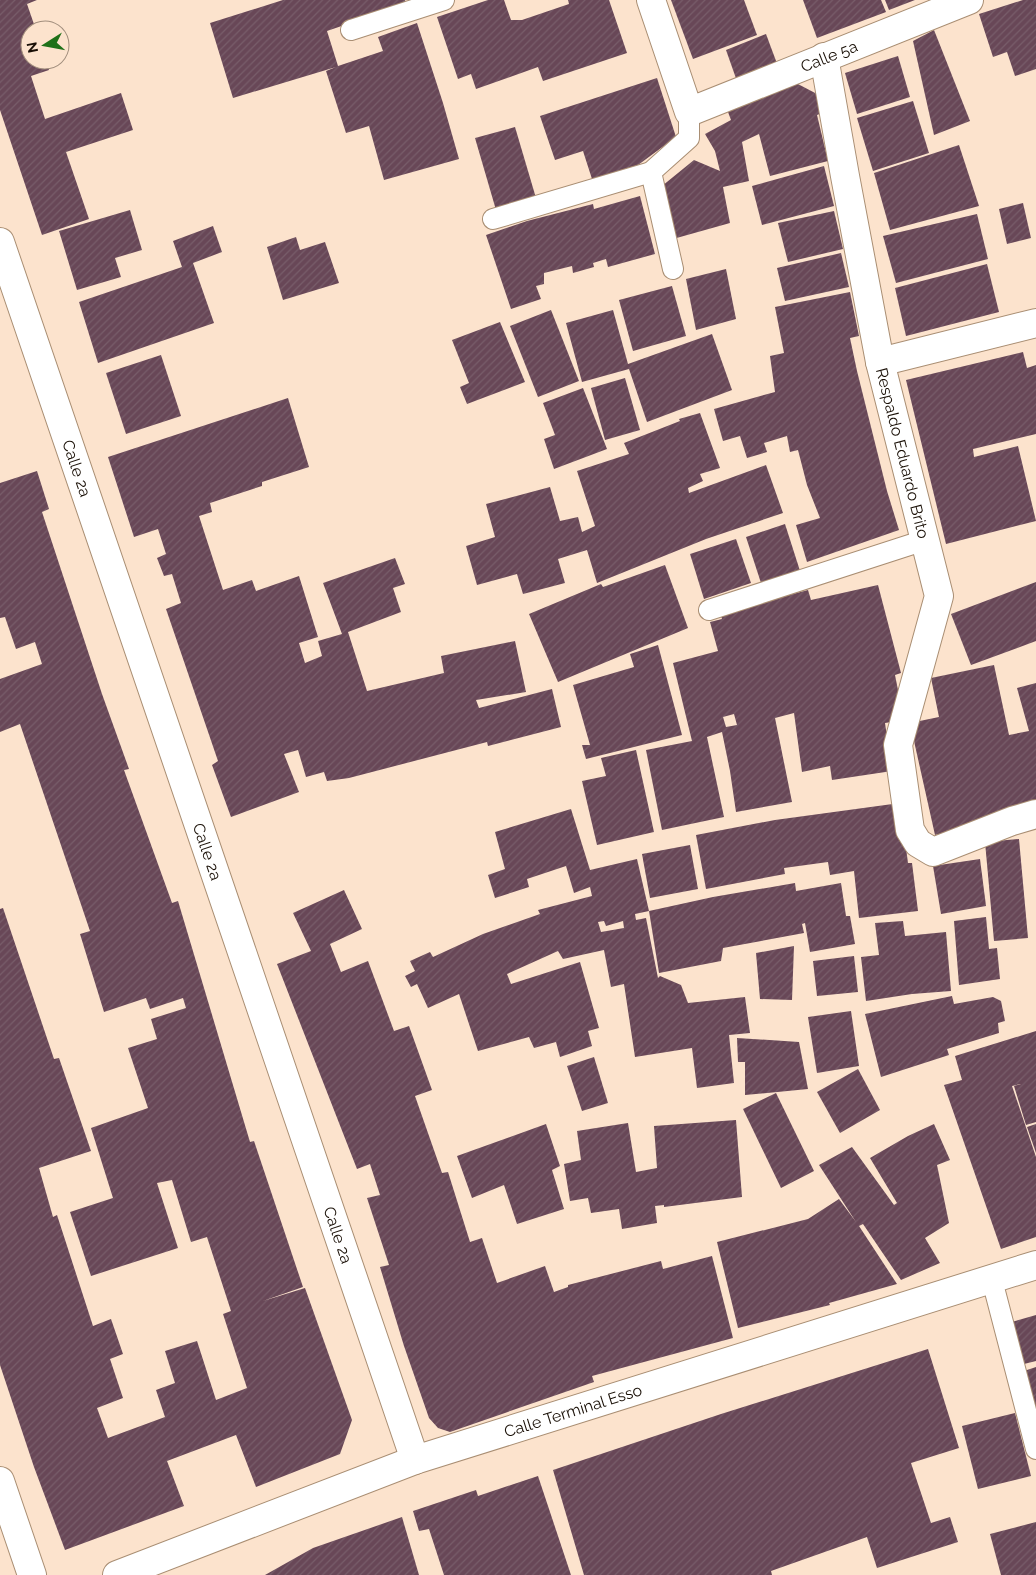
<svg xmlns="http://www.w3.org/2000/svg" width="1036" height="1575" font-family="Raleway,sans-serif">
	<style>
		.building { fill: url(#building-hatch); fill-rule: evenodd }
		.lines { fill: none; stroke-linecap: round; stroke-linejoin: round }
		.lane-casing { stroke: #a98e73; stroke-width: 22 }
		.street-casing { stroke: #a98e73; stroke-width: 30 }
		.secondary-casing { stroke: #a98e73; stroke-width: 30 }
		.lane { stroke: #fff; stroke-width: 20 }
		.street { stroke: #fff; stroke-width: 28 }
		.secondary { stroke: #fff; stroke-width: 28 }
		.labels { text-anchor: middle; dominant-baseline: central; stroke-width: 5; stroke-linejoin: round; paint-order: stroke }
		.street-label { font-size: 16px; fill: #190f06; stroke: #fce3cd }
	</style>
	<defs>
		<pattern id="building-hatch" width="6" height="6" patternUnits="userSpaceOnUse" patternTransform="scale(1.25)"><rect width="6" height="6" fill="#684757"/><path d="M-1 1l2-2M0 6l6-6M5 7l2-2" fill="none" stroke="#785d6a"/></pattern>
	</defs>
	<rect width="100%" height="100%" fill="#fce3cd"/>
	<g class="building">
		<path d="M0 0H37L27 4 36 30H30V60H46L49 70 31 76 45 119 121 93 133 130 66 152 89 219 42 235 0 110Z"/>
		<path d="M283 0H405L406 4 327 31 338 66 383 51 378 37 417 23 443 103 459 159 384 180 369 126 346 133 326 71 336 67 233 98 210 23Z"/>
		<path d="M488 0H504L511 20H522L569 4 568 0H609L627 53 543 81 538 67 476 89 471 74 458 79 437 17Z"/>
		<path d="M671 0H744L757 35 693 59Z"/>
		<path d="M803 0H881L886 12 817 38Z"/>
		<path d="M885 0H915L889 10Z"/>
		<path d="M1023 0H1036V69L1015 76 1007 52 993 57 979 14Z"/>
		<path d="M934 30 970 121 934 135 913 41Z"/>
		<path d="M766 34 779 69 738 84 726 50Z"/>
		<path d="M898 56 910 97 857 114 845 73Z"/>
		<path d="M657 78 676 137 638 165 592 179 583 151 555 160 540 116Z"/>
		<path d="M796 83 817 94 822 113 817 115 828 161 770 176 759 134 742 142 749 181 723 187 730 223 673 239 662 186 694 160 720 171 715 151 705 134 731 120 725 104Z"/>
		<path d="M913 101 929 153 873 171 857 118Z"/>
		<path d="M515 127 536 198 496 210 475 138Z"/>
		<path d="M959 145 979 206 890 230 874 173Z"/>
		<path d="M824 166 834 206 762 225 752 186Z"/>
		<path d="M640 196 655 254 608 267 606 259 593 263 594 267 573 273 572 266 544 273V284L536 286 541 299 511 309 486 235 527 221 593 204 594 209Z"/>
		<path d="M1023 203 1031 238 1007 244 999 209Z"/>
		<path d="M130 210 142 250 115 258 121 277 77 290 59 231Z"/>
		<path d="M834 211 843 249 788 262 778 223Z"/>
		<path d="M977 214 988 259 896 283 883 236Z"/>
		<path d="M213 226 222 252 193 263 214 323 98 363 79 302 182 267 173 241Z"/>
		<path d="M296 237 300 250 325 242 339 283 283 300 267 247Z"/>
		<path d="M841 253 849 287 785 301 777 268Z"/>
		<path d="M987 264 999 312 906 336 895 288Z"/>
		<path d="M726 269 736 319 696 330 686 279Z"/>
		<path d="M672 286 686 336 633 351 619 300Z"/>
		<path d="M850 292 859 336 850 338 857 371 887 491 899 530 807 562 796 525 820 518 807 485 798 450 790 452 787 436 764 443 767 452 747 458 740 436 723 441 714 409 775 392 770 356 784 353 775 307Z"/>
		<path d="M551 310 579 381 538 397 510 326Z"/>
		<path d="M613 310 628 364 712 334 732 390 647 422 629 369 582 382 566 323Z"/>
		<path d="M500 322 525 382 467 404 460 387 469 383 452 340Z"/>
		<path d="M1023 352 1027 368 1036 365V434L973 449 974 457 1018 446 1036 521 946 544 906 380Z"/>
		<path d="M161 355 181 416 126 434 106 373Z"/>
		<path d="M625 378 640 430 605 440 591 388Z"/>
		<path d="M583 388 607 449 554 469 544 439 555 435 543 403Z"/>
		<path d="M288 398 309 467 262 482V486L210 503 212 512 199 516 223 590 252 580 256 591 299 576 318 637 299 643 305 663 322 656 318 641 342 634 323 583 395 558 405 584 393 588 401 612 348 632 367 691 444 673 441 656 515 641 526 692 476 700 479 708 552 689 561 727 488 746 487 742 349 778 327 781 324 772 306 777 298 750 284 754 299 792 231 817 212 765 218 761 166 609 181 603 172 574 164 576 157 558 166 554 158 529 134 537 108 457Z"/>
		<path d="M700 413 720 468 700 474 703 481 688 488 689 493 766 465 783 513 706 539 597 583 587 550 558 559 565 583 523 594 517 574 477 585 466 546 495 537 486 504 550 487 560 521 578 517 582 532 595 526 577 471 629 454 624 443 680 421 679 419Z"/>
		<path d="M37 471 49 509 42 512 102 694 129 769 124 770 172 903 178 901 250 1142 254 1141 303 1287 263 1301 305 1288 352 1420 340 1454 256 1487 236 1435 167 1461 184 1506 65 1550 34 1467 0 1365V909L3 908 54 1059 59 1058 91 1151 39 1168 53 1217 57 1215 93 1326 111 1319 123 1354 110 1359 123 1398 97 1408 108 1438 165 1417 156 1390 175 1383 165 1351 197 1341 216 1400 247 1388 223 1314 231 1311 207 1237 191 1242 172 1180 157 1183 178 1248 91 1276 70 1212 113 1198 91 1128 148 1108 128 1048 157 1039 151 1019 186 1008 183 998 150 1009 146 998 104 1012 80 934 90 931 20 724 0 732V679L42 664 35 642 16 649 5 617 0 618V483Z"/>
		<path d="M785 524 801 574 762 586 746 537Z"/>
		<path d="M736 539 751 583 704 599 690 554Z"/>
		<path d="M665 565 688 628 558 682 529 614 601 584 603 587Z"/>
		<path d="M1036 582V641L971 665 951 614Z"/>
		<path d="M878 585 901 673 895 675 904 720 885 723 892 771 832 780 830 766 802 772 794 713 775 718 792 802 736 812 730 771 722 732 707 737 724 817 662 830 646 750 692 741 673 663 718 651 710 622 722 619 720 613 808 590 811 600ZM734 714 737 725 726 727 723 717Z"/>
		<path d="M658 645 682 735 586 759 582 745H590L573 685 634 667 630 654Z"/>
		<path d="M994 665 1009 735 1029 731 1017 688 1036 683V810L1011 818 935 835 910 723 939 717 931 678Z"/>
		<path d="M636 750 654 832 597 845 582 781 606 776 601 758Z"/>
		<path d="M900 803 908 863H912L918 911 859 918 854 871 830 875 828 862 784 868 785 874 706 889 696 835 775 820Z"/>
		<path d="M571 809 590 870 637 859 649 911 635 914 636 920 646 918 658 978 660 976 681 985 688 1003 745 997 750 1033 729 1035 734 1083 697 1088 692 1048 635 1057 624 984 611 987 604 950 563 959 558 951 507 974 511 984 580 962 599 1028 588 1031 592 1046 560 1057 556 1042 534 1048 529 1037 478 1051 459 994 428 1008 417 984 411 987 405 976 415 971 410 961 430 952 433 957 483 934 540 914 538 910 592 896 590 887 574 893 566 866 527 879 529 887 495 898 488 875 505 869 495 832ZM604 921 606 926 623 921 624 928 601 932 598 922Z"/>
		<path d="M1019 839 1028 938 994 941 985 842Z"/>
		<path d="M690 845 698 889 650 898 642 854Z"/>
		<path d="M980 859 986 906 941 914 933 866Z"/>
		<path d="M795 883 796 891 841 883 846 916H850L855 944 810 952 805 923 802 924 804 933 723 948 721 961 659 973 649 911 713 897Z"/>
		<path d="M344 890 362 929 330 944 341 972 368 961 394 1031 409 1026 432 1090 415 1096 442 1173 448 1172 470 1242 482 1238 497 1283 545 1266 554 1292 568 1287V1285L661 1261 663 1269 712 1256 733 1338 592 1376 594 1382 450 1432 438 1428 429 1418 404 1346 380 1267 389 1265 367 1198 380 1195 370 1164 357 1169 277 964 311 951 293 913Z"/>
		<path d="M986 917 989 949 997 948 1000 979 959 985 954 921Z"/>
		<path d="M903 921 905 936 946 932 951 991 912 994 866 1001 861 957 879 955 875 923Z"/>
		<path d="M794 946 792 1000 760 999 756 953Z"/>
		<path d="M854 956 858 992 817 996 813 961Z"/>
		<path d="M952 996 954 1004 993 997 1001 1001 1005 1021 998 1023 999 1033 947 1049 949 1055 881 1077 865 1014Z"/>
		<path d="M851 1011 859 1066 817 1073 808 1017Z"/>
		<path d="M1036 1031V1122L1026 1125 1014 1086 1021 1084 1012 1086 1036 1157V1237L1001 1249 944 1085 962 1080 955 1056Z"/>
		<path d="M737 1038 799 1042 808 1089 745 1095V1062H738Z"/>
		<path d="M594 1057 608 1103 582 1111 567 1066Z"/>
		<path d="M858 1069 880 1110 840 1133 817 1092Z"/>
		<path d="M776 1093 814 1171 781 1188 743 1109Z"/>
		<path d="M736 1120 742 1197 664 1207V1205L655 1206 657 1223 622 1229 619 1209 591 1213 588 1198 570 1201 564 1164 581 1160 577 1131 628 1123 636 1172 657 1168 654 1126Z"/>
		<path d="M546 1124 560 1166 552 1170 564 1209 517 1224 504 1185 472 1198 457 1156Z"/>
		<path d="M934 1124 950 1160 937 1165 949 1223 925 1238 940 1263 901 1280 863 1224 859 1226 897 1284 829 1303 830 1305 738 1328 717 1242 808 1219 839 1199 856 1222 819 1165 852 1147 894 1205 897 1203 870 1158 908 1136Z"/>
		<path d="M1036 1124V1153L1027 1127Z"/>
		<path d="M1036 1315V1361L1020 1365 1008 1323Z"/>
		<path d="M928 1349 959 1448 911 1463 931 1523 950 1517 958 1542 877 1568 867 1537 771 1571 772 1575H584L553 1470 721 1414Z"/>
		<path d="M1036 1367V1419L1021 1372Z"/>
		<path d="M1015 1413 1031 1476 978 1489 962 1426Z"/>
		<path d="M538 1476 571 1575H444L429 1529 419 1531 413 1511 476 1490 478 1496Z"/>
		<path d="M402 1517 419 1575H265L313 1548Z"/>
		<path d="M1036 1522V1575H1001L990 1534Z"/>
	</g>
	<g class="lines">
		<g class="lane-casing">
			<g id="lane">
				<path d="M351 30 444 0"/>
				<path d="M651 172 673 269"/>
				<path d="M493 219 651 172 689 138V112"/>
				<path d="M709 610 925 540"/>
				<path d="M992 1280 1036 1449"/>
			</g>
		</g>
		<g class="street-casing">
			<g id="street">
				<path id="s1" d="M651 0 689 112 969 0"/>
				<path id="s2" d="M824 57 845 176 880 362 939 596 898 745 910 830 918 843 933 852 1012 821 1036 814"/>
				<path id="s3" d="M0 242 415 1460"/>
				<path d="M880 362 1036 323"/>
			</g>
		</g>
		<g class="secondary-casing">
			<g id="secondary">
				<path d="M0 1481 32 1575"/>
				<path id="s4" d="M117 1575 415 1460 1036 1265"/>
			</g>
		</g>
		<use href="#lane" class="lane"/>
		<use href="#street" class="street"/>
		<use href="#secondary" class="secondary"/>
	</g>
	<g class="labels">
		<g class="street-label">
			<text stroke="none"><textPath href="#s1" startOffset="269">Calle 5a</textPath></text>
			<text stroke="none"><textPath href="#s2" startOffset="404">Respaldo Eduardo Brito</textPath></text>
			<text stroke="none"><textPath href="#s3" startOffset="239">Calle 2a</textPath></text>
			<text stroke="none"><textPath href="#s3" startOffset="644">Calle 2a</textPath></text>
			<text stroke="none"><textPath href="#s3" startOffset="1049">Calle 2a</textPath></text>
			<text stroke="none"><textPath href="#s4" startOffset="485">Calle Terminal Esso</textPath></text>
		</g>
	</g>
	<g transform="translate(45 45) rotate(259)"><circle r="24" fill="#fce3cd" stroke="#a18e7d"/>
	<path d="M0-4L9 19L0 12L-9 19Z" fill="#1f7119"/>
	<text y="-8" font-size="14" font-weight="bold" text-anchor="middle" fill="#190f06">N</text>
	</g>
</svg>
